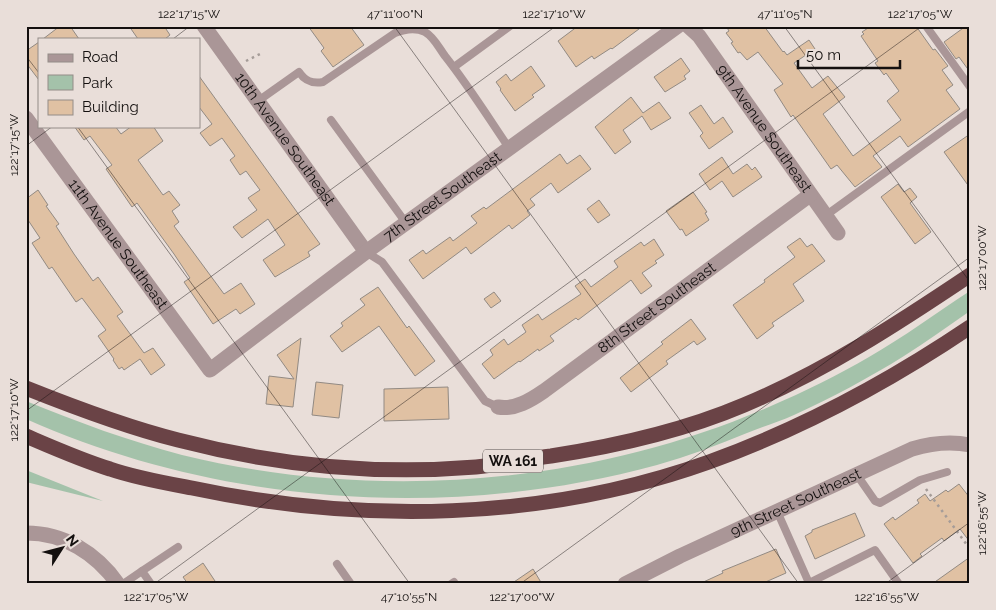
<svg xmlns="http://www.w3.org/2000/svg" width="996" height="610" font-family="Raleway,sans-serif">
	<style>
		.green { fill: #a4c2aa }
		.building { fill: #e0c1a3; stroke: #928a83 }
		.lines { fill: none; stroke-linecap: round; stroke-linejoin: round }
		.path { stroke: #a59c98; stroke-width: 2.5; stroke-dasharray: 2.5 4; stroke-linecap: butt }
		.service { stroke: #aa9697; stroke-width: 8 }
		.minor { stroke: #aa9697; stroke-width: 15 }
		.motorway { stroke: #6a4346; stroke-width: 15 }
		.ticks { fill: none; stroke: #14100f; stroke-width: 1; stroke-opacity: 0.45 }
		.labels { text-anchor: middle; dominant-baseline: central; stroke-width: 4; stroke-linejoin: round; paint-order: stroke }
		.shield { fill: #e9ded9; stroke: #544e4c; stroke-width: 1 }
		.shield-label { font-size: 14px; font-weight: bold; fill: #14100f }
		.street-label { font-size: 15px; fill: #14100f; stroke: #e9ded9 }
		.neatline { fill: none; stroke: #14100f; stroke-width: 2 }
		.ticks-label { font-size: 12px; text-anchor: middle; fill: #14100f }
	</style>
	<rect width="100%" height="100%" fill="#e9ded9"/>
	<g class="green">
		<path d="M970 291V311C948 326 926 342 904 356 869 378 831 398 794 415 778 422 762 427 747 433 718 445 688 456 657 465 451 521 222 506 26 419V401C77 422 129 441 182 455 375 502 589 486 771 406 804 392 838 375 869 357 904 337 936 313 970 291Z"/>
		<path d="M26 470 103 501 26 482Z"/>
	</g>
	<g class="building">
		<path d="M60 26H70L79 39H43Z"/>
		<path d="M129 26H164L170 35 165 39H138Z"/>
		<path d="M308 26H350L364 45 333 67 321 51 324 48Z"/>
		<path d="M578 26H643L612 49 611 48 594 59 592 56 576 67 558 41Z"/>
		<path d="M726 26H764L783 52 784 51 787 55 809 40 815 49 794 63 812 88 828 76 845 97 823 114 853 156 901 120 887 101 899 91 886 73 884 75 875 63 878 61 861 36 864 34 862 32 871 26H916L933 50 935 49 948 66 942 70 953 85 946 90 960 109 908 147 900 136 873 156 882 167 855 187 837 165 831 169 793 115 791 117 774 90 783 84 758 52 747 60 740 52 738 53 731 43 733 42 726 33 729 31Z"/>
		<path d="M966 26H970V72L959 57 956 59 944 42Z"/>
		<path d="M39 42V80L26 63V51Z"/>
		<path d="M681 58 690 71 684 76 686 79 665 92 654 77Z"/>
		<path d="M531 66 545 86 532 95 534 97 515 111 500 90 501 89 496 82 506 74 511 81Z"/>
		<path d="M199 76 320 244 308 252 310 256 275 277 263 260 285 245 268 219 242 238 233 227 257 210 248 198 260 190 246 171 240 175 230 160 235 156 222 138 210 146 200 133 212 124 199 107Z"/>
		<path d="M631 97 643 113 659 102 671 118 651 130 642 116 623 130 631 142 615 154 595 127Z"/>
		<path d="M701 105 714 124 723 117 733 132 709 149 700 136 703 133 689 113Z"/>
		<path d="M74 126H115L121 134 132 126H153L163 141 138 160 163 195 169 191 180 205 172 211 179 222 174 226 224 294 241 283 255 304 240 314 236 309 213 324 184 282 190 278 174 254 137 203 132 207 106 169 112 165 90 136 84 140Z"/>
		<path d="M970 134V188L944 152Z"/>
		<path d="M560 154 567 164 580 155 591 169 558 193 551 183 530 199 535 205 527 211 530 215 512 229 509 225 471 254 466 247 423 279 409 260 423 250 426 254 450 237 453 241 477 223 471 216 484 207 486 209Z"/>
		<path d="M722 157 733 174 747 164 752 170 755 167 762 177 733 197 722 181 710 190 699 174Z"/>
		<path d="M898 184 904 192 910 188 917 197 910 203 931 232 915 244 881 197Z"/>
		<path d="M38 190 48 205 46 206 59 224 56 226 74 254 93 281 98 277 123 312 117 316 144 353 153 348 165 365 151 375 140 359 124 370 122 367 119 369 113 360 114 359 98 336 106 330 82 298 76 302 52 267 49 269 32 243 40 238 26 217V199Z"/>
		<path d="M693 192 707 212 705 213 709 220 686 236 682 229 680 230 666 211Z"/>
		<path d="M599 200 610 215 598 223 587 209Z"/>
		<path d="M800 238 807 247 812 244 825 261 793 284 804 301 772 323 774 326 757 339 733 305 765 282 764 280 795 257 787 247Z"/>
		<path d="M654 239 664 255 655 261 657 263 642 273 652 286 641 294 631 280 578 320 576 318 550 336 554 341 539 351 538 349 520 362 519 361 494 379 482 364 493 355 490 350 504 339 508 345 526 332 522 325 538 314 542 320 581 294 575 286 585 279 591 287 618 267 614 261 641 242 644 246Z"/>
		<path d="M378 287 407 328 409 326 435 361 415 376 379 326 342 352 330 336 343 326 341 323 365 305 360 299Z"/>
		<path d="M494 292 501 301 491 308 484 299Z"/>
		<path d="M691 319 706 339 697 345 694 341 666 361 668 364 631 392 620 378 663 344 661 342Z"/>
		<path d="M301 338 293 407 266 404 269 376 294 379 277 355Z"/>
		<path d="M316 382 343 385 339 418 312 415Z"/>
		<path d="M448 387 449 419 384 421V389Z"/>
		<path d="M959 484 970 498V542L960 529 944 541 942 538 920 554 922 556 913 563 884 524 893 517 895 520 919 503 917 500 925 494 930 501 946 490 948 492Z"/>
		<path d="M855 513 865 536 815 559 805 536 812 532V530Z"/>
		<path d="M776 549 786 573 761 584H699L723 573 722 571Z"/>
		<path d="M970 557V584H932Z"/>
		<path d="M203 563 217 584H188L183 577Z"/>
		<path d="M533 569 542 584H511Z"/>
	</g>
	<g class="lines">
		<g class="path">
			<path d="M246 61 260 54"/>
			<path d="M926 489 970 549"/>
		</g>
		<g class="service">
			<path d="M926 26 970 87"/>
			<path d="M454 67 510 26"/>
			<path d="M258 101 299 72C305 81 312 84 323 82L395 33C405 29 415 27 425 32 434 37 439 48 445 56 468 85 488 117 509 148"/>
			<path d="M331 120 406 223"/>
			<path d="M825 216 970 111"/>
			<path d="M366 252 382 262 485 401 498 407"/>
			<path d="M857 475 875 501 880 503 920 480 947 472"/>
			<path d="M777 511 809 583"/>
			<path d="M337 564 351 584"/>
			<path d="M123 584 142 571"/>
			<path d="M151 584 142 571 178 547"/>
			<path d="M451 584 454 582"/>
			<path d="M807 584 875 550 899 584"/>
		</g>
		<g class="minor">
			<path id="s1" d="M204 26 366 252"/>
			<path id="s2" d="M688 26 699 36 838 233"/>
			<path id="s3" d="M26 118 210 370 366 252 678 26"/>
			<path id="s4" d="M498 407C515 410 531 400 544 391L810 195"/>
			<path d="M26 533C64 533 96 553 118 584"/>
			<path id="s5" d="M625 584 680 556 912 449C932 443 949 441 970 445"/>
		</g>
		<g class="motorway">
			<path d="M26 388C76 408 126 427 178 440 274 465 377 475 476 467 501 465 526 459 551 456 616 446 683 431 744 405 825 371 897 324 970 275"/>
			<path d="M26 436C54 448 81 460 110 469 136 478 165 483 192 488 362 524 544 521 709 462 803 428 887 383 970 327"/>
		</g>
	</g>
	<path class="ticks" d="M394 26 799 584M784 26 970 282M173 39 190 26M26 56 39 73M77 126 410 584M26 146 53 126M26 411 556 26M154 584 922 26M520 584 970 257M885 584 970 522"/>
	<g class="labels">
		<rect class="shield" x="483" y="449.5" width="60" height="23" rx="4"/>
		<g class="shield-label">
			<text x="513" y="461">WA 161</text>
		</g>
		<g class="street-label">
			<text stroke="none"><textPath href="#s2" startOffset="128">9th Avenue Southeast</textPath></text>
			<text stroke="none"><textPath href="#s1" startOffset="139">10th Avenue Southeast</textPath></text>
			<text stroke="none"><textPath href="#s3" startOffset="602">7th Street Southeast</textPath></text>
			<text stroke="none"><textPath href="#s3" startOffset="156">11th Avenue Southeast</textPath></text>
			<text stroke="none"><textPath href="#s4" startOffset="190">8th Street Southeast</textPath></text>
			<text stroke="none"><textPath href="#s5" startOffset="189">9th Street Southeast</textPath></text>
		</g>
	</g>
	<rect width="996" height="610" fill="none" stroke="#e9ded9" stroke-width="55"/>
	<rect x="38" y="38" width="162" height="90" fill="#e9ded9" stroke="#948c88"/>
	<rect x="48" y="54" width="25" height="8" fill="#aa9697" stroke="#948c88"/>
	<text x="82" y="62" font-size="15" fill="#14100f">Road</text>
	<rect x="48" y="75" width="25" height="15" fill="#a4c2aa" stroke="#948c88"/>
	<text x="82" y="88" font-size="15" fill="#14100f">Park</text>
	<rect x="48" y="100" width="25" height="15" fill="#e0c1a3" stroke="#948c88"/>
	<text x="82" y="112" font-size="15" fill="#14100f">Building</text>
	<g transform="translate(62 548) rotate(54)" stroke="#e9ded9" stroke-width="4" paint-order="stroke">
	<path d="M0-4L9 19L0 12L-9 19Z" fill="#14100f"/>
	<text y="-8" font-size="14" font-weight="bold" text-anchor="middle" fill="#14100f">N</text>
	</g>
	<path d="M798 60v8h102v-8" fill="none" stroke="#14100f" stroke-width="2.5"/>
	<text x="806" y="60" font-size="15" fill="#14100f" stroke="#e9ded9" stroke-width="4" paint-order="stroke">50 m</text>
	<rect x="28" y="28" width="940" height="554" class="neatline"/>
	<g class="ticks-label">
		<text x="189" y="18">122°17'15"W</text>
		<text x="395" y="18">47°11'00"N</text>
		<text x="554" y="18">122°17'10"W</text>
		<text x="785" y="18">47°11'05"N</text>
		<text x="920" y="18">122°17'05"W</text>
		<text transform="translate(14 145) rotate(-90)" y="4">122°17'15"W</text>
		<text transform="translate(982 258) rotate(-90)" y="4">122°17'00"W</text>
		<text transform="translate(14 410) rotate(-90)" y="4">122°17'10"W</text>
		<text transform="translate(982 523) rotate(-90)" y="4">122°16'55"W</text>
		<text x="156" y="601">122°17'05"W</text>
		<text x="409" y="601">47°10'55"N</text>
		<text x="522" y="601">122°17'00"W</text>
		<text x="887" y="601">122°16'55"W</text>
	</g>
</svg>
